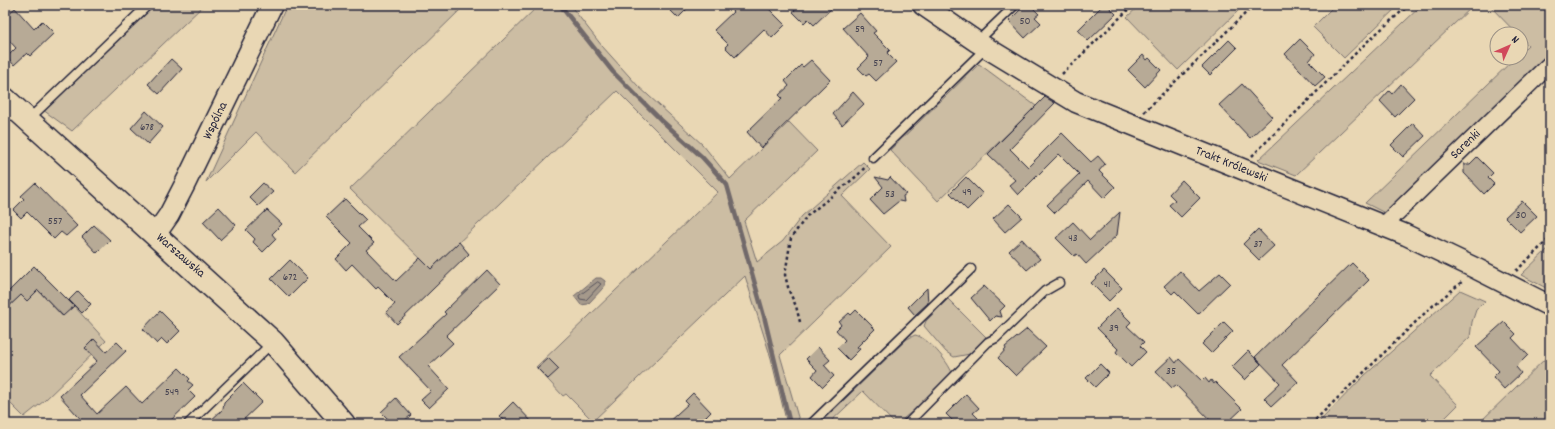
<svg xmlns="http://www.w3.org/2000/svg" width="1555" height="429" font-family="Dekko,sans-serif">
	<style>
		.green { fill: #ccbda3; stroke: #77706f }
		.water { fill: #a5998b; stroke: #71696b }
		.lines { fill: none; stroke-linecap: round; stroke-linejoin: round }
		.shore { stroke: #56525b; stroke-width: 1 }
		.stream { stroke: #71696b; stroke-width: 4.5 }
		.building { fill: #b7aa96; stroke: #22223b }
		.service-casing { stroke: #22223b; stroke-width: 11 }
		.minor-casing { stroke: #22223b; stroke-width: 19 }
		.tertiary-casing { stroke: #22223b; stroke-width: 23 }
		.secondary-casing { stroke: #22223b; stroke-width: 25 }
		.path { stroke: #22223b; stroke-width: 2.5; stroke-dasharray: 3 3; stroke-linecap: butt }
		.service { stroke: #e9d7b4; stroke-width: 8 }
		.minor { stroke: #e9d7b4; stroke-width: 16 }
		.tertiary { stroke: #e9d7b4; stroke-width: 20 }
		.secondary { stroke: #e9d7b4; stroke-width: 22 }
		.labels { text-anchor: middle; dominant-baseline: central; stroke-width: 3; stroke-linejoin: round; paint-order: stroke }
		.number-label { font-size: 11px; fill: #474452 }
		.street-label { font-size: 13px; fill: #22223b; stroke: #e9d7b4 }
	</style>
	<rect width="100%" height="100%" fill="#e9d7b4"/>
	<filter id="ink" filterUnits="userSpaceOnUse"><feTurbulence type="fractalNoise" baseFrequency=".025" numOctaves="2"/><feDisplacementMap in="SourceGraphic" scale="8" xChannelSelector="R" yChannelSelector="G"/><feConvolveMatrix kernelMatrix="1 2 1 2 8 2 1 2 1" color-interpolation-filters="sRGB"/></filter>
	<g filter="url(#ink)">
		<g class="green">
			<path d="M151 5H204L72 131 43 110Z"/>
			<path d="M287 5H465L295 172 256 132 206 182Z"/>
			<path d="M539 5H570L602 46 638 86 703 145 730 179 789 122 817 151 744 221 757 262 783 241 802 216 863 162 870 169 842 196 891 247 780 355 800 424H787L771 358 745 276 593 421 566 394 563 396 536 367 718 192 617 91 431 269 350 189Z"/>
			<path d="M1140 5H1244L1178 70 1127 17Z"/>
			<path d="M1335 5H1399L1344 58 1313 27Z"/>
			<path d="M1422 5H1474L1296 175 1258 160Z"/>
			<path d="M1489 5H1550V73L1399 220 1365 203 1515 58H1521V52L1528 45 1521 38V34H1517Z"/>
			<path d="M979 64 1036 106 938 201 890 150Z"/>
			<path d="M1550 247V290L1521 275Z"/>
			<path d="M38 290 62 316 74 306 106 341 44 401 24 417 5 398V310L21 295 27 301Z"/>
			<path d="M1460 290 1485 301 1476 310 1472 322 1470 337 1430 376 1458 405 1439 424H1317L1364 376Z"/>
			<path d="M948 299 986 337 970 354 954 357 946 352 924 326 926 321Z"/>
			<path d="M915 335C927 337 948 361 952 373L923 403 904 418 901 424H895L863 391 828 424H819L907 339Z"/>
			<path d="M1550 354V424H1478Z"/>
		</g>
		<path class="water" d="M596 278H601L605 281V286L588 304 581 305 574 296Z"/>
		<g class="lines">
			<path class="shore" d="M598 282 601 284 586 300 580 299 579 296Z"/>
			<path class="stream" d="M560 5 613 72 660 119 702 157 727 185 764 316 790 424"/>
		</g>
		<g class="building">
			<path d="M665 5H691L678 18Z"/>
			<path d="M726 5H765L785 25 772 38 764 29 735 57 725 47 728 44 714 30 733 12Z"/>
			<path d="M800 5H835L814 25 808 19 804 23 793 12Z"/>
			<path d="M1025 5H1030L1039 14 1035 17 1041 23 1025 38 1009 21Z"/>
			<path d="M1103 5H1107L1116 14 1088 41 1078 30Z"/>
			<path d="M15 8 34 29 42 21 54 33 30 56 27 53 14 65 7 57 16 48 5 36V17Z"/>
			<path d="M860 13 876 31 873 33 890 50 887 53 896 62 876 81 869 74 866 76 858 68 869 57 843 28Z"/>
			<path d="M1300 39 1315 54 1309 61 1325 77 1315 86 1285 54Z"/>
			<path d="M1229 40 1237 48 1210 75 1202 67Z"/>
			<path d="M1143 55 1147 60 1149 58 1161 70 1145 87 1128 70Z"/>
			<path d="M171 59 182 69 159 94 148 84Z"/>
			<path d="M811 60 830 80 761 148 747 132 782 98 779 95 789 86 785 81 801 65 803 67Z"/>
			<path d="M1242 84 1272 117 1250 138 1219 105Z"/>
			<path d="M1401 84 1414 98 1395 117 1380 101 1389 91 1392 94Z"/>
			<path d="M853 92 864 104 842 125 833 114Z"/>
			<path d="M1045 97 1055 103 1010 149 1028 167 1062 133 1091 162 1098 156 1105 164 1099 171 1115 187 1104 198 1088 181 1055 213 1047 205 1079 174 1059 154 1018 195 1009 185 1015 180 988 154Z"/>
			<path d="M146 111 163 127 148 144 131 128Z"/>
			<path d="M1413 123 1425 136 1403 157 1391 145Z"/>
			<path d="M1477 157 1493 173 1488 178 1494 184 1484 194 1464 173V164H1470Z"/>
			<path d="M875 177 888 180 890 177 906 194 903 196 904 202 899 201 883 214 870 200 883 187Z"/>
			<path d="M966 177 983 194 967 210 950 193Z"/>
			<path d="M1182 180 1200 198 1181 217 1169 205 1175 200 1169 194Z"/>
			<path d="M35 183 77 226 66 236 61 232 54 239 27 212 21 218 13 210 24 199 21 196Z"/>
			<path d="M263 183 273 192 258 206 249 197Z"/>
			<path d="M345 199 366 220 358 227 374 243 366 250 396 281 420 258 431 269 459 242 469 254 397 324 386 312 395 304 378 287 376 289 352 264 346 270 336 259 352 243 326 217Z"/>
			<path d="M1522 201 1537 216 1520 232 1505 217Z"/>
			<path d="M1009 204 1022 217 1005 232 993 219Z"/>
			<path d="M219 207 236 225 220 240 203 222Z"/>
			<path d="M267 210 282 224 272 234 276 239 263 252 253 242 255 239 246 230Z"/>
			<path d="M1120 212 1117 235 1086 264 1077 254 1074 256 1056 238 1073 222 1090 240Z"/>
			<path d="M94 225 110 240 97 253 82 237Z"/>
			<path d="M1258 229 1274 246 1259 260 1243 244Z"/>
			<path d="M1022 239 1040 259 1027 270 1009 251Z"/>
			<path d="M290 260 308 278 289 297 271 279Z"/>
			<path d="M1352 263 1369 280 1282 365 1298 382 1272 406 1264 398 1280 383 1255 357Z"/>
			<path d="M34 266 74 306 63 316 38 290 27 301 21 295 5 310V295Z"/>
			<path d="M487 270 500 284 446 336 453 343 428 366 449 389 429 408 421 400 431 391 399 357 446 314 444 312Z"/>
			<path d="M1104 270 1122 288 1109 301 1091 283Z"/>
			<path d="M1180 271 1199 291 1220 273 1230 283 1198 314 1175 291 1172 294 1164 286Z"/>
			<path d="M984 286 1005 306 1000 311 1002 317 995 316 990 321 971 298Z"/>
			<path d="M927 288 928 303 915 315 908 307Z"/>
			<path d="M78 291 91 304 82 313 69 300Z"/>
			<path d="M1117 308 1131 322 1127 326 1144 342 1140 346 1146 352 1131 367 1116 352 1118 349 1097 328Z"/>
			<path d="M856 310 875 329 857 347 860 349 849 360 837 348 845 340 836 330 841 325 839 322 849 313 851 315Z"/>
			<path d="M160 311 180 331 167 344 162 339 157 344 143 329Z"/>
			<path d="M1224 322 1233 331 1211 353 1202 344Z"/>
			<path d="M1504 322 1516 334 1512 338 1528 355 1516 367 1521 373 1504 389 1493 377 1499 371 1476 347Z"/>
			<path d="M1027 329 1046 347 1016 376 998 358 1006 349 1005 347Z"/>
			<path d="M94 339 106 352 117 342 126 351 80 395 97 414 126 387 142 404 179 368 190 379 188 381 193 385 188 390 195 397 167 424H85L60 396 97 361 85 348Z"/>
			<path d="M818 347 830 360 824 365 834 376 823 387 812 376 817 370 806 359Z"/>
			<path d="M1248 351 1261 364 1245 380 1232 367Z"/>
			<path d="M1171 357 1176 363 1179 359 1202 381 1205 378 1209 383 1211 380 1214 384 1215 382 1242 409 1226 424H1214L1176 385 1172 388 1156 371Z"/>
			<path d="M548 358 559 369 548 379 537 368Z"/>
			<path d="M1100 364 1109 373 1095 387 1086 378Z"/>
			<path d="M243 383 262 402 239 424H207L223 409 224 402Z"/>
			<path d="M693 393 711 412 700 423 696 419 691 424H666L688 404 685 401Z"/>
			<path d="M966 394 979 408 973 413 978 418 972 424H956L946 414Z"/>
			<path d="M396 398 411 415 401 424H393L381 412Z"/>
			<path d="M513 402 534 424H507L499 416Z"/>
		</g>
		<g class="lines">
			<g class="service-casing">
				<g id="service">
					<path d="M977 42 1015 5"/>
					<path d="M29 119 148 5"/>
					<path d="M873 158 986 48"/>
					<path d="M188 424 273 342"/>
					<path d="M811 424 971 269"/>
					<path d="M907 424 988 342 996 338 1045 291 1059 283"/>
				</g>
			</g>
			<g class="minor-casing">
				<path id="minor" d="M1383 226 1550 64"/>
			</g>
			<g class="tertiary-casing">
				<g id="tertiary">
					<path d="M923 5 977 42 1076 102 1406 235 1477 269 1550 306"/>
					<path d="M155 235 169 215 184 186 272 5"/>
				</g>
			</g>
			<g class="secondary-casing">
				<path id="secondary" d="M5 99 273 342 344 424"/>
			</g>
			<g class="path">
				<path d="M1062 74 1133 5"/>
				<path d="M1144 112 1254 5"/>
				<path d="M1252 156 1370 39 1409 5"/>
				<path d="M1516 271 1550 238"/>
				<path d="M800 322 796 306 789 291 785 275 791 238 807 216 858 175 867 165"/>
				<path d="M1311 424 1429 309 1463 281"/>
			</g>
			<use href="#service" class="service"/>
			<use href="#minor" class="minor"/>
			<use href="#tertiary" class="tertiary"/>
			<use href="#secondary" class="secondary"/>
		</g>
	</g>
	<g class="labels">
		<g class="number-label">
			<text x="1025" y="22">50</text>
			<text x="860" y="30">59</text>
			<text x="878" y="64">57</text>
			<text x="147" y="128">678</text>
			<text x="967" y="193">49</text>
			<text x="890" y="195">53</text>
			<text x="1521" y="216">30</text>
			<text x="55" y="222">557</text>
			<text x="1073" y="239">43</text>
			<text x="1258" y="245">37</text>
			<text x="290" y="278">672</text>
			<text x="1107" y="285">41</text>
			<text x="1114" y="329">39</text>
			<text x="1171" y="372">35</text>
			<text x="172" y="393">549</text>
		</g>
		<g class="street-label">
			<text transform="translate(216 121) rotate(-64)">Wspólna</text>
			<text transform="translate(1466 145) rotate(-44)">Sarenki</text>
			<text transform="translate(1231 165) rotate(22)">Trakt Królewski</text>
			<text transform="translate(180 256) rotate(41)">Warszawska</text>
		</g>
	</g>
	<rect width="1555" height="429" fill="none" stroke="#e9d7b4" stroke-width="20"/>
	<rect x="10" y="10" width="1535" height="409" fill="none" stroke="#22223b" stroke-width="1.5" filter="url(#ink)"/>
	<g transform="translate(1509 46) rotate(45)"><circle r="19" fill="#e9d7b4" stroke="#998f84"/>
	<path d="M0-3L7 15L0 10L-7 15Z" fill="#d1495b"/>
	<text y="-6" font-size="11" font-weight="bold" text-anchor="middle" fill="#22223b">N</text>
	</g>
</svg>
